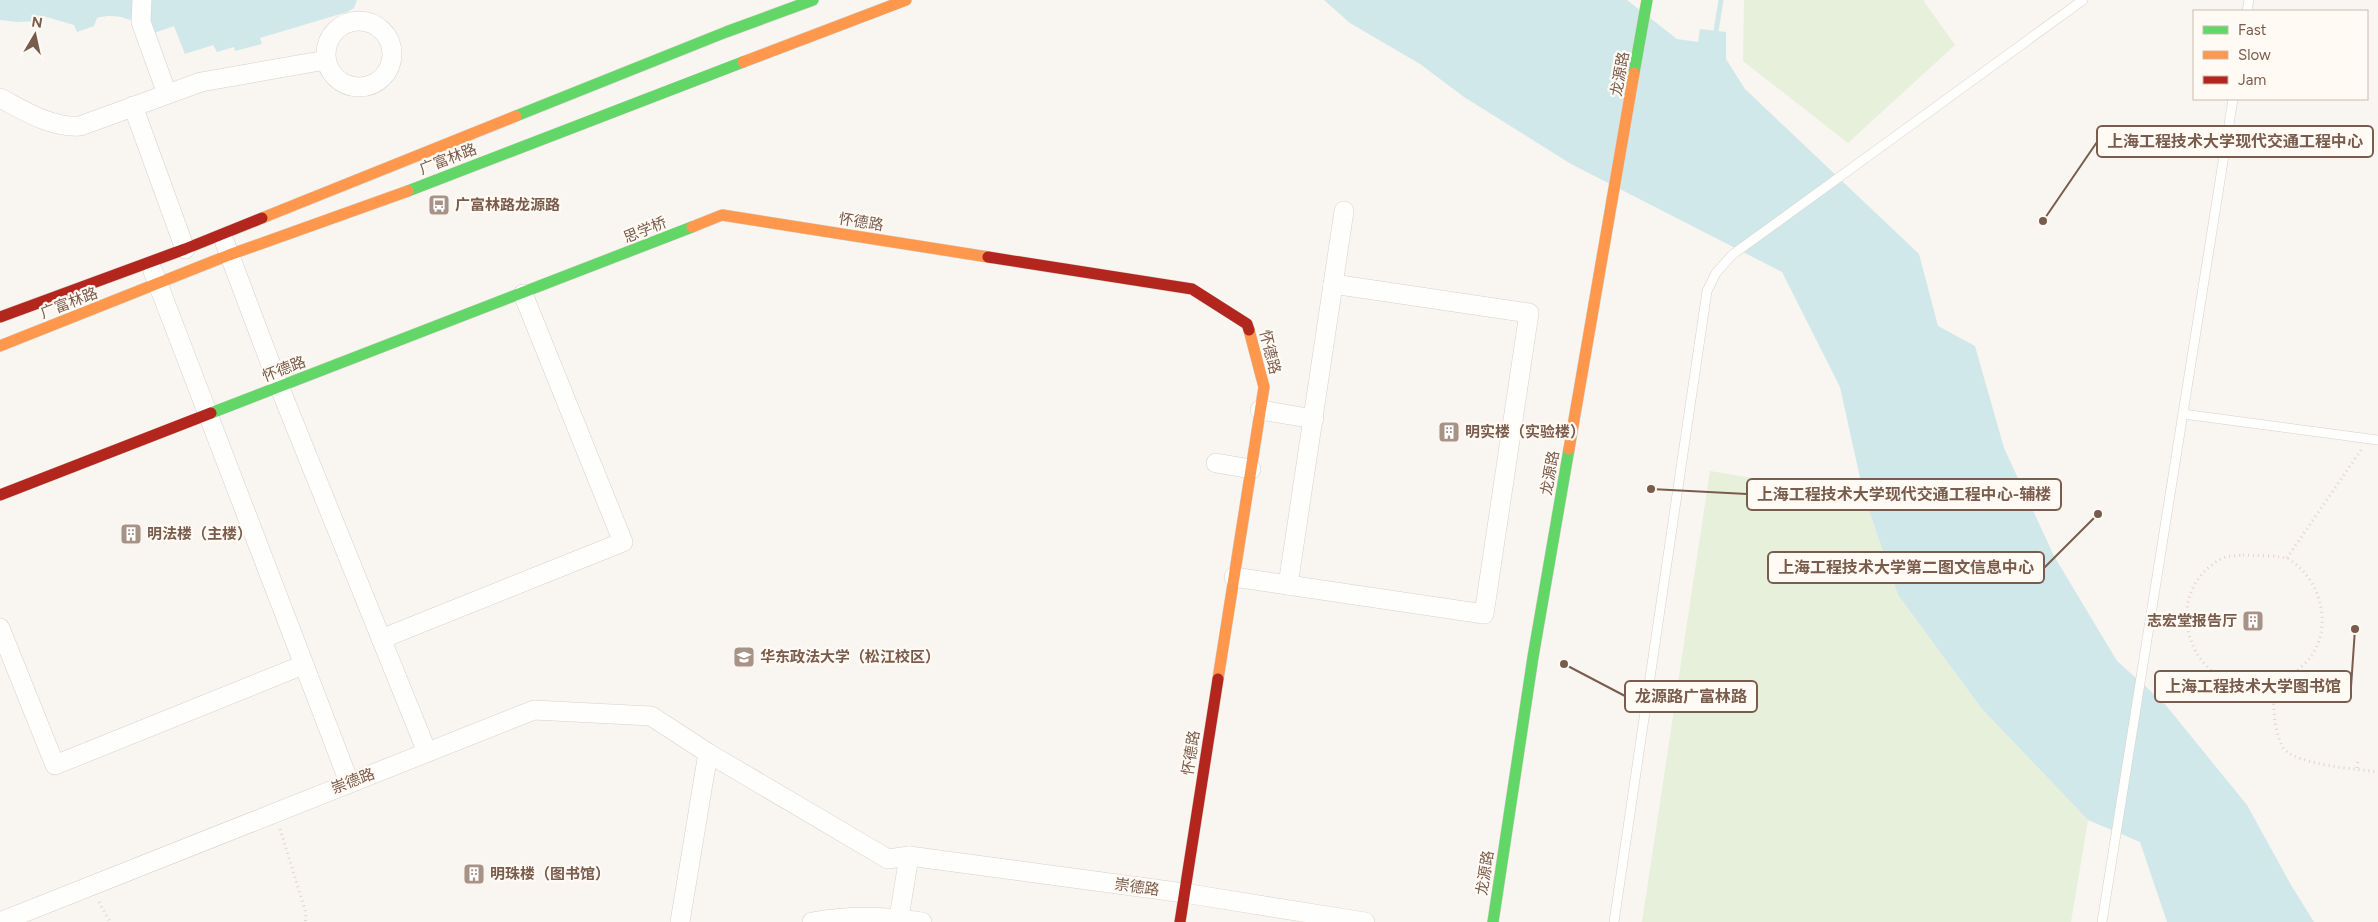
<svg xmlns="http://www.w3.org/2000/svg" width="2378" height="922" font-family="Figtree,'Noto Sans SC',sans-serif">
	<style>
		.green { fill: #e7f0db }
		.water { fill: #d0e8ea }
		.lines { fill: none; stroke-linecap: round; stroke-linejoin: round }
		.stream { stroke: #d0e8ea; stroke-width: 5 }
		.lane-casing { stroke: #d7d1cb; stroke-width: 10 }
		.street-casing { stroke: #d7d1cb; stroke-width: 20 }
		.fast-casing { stroke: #d9d2cb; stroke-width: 12 }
		.slow-casing { stroke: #d9d2cb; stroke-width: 12 }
		.jam-casing { stroke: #d9d2cb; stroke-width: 12 }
		.path { stroke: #dcd5d0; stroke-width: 3; stroke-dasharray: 1 4; stroke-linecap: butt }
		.lane { stroke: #fefefd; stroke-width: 9 }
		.street { stroke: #fefefd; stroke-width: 19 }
		.fast { stroke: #63d668; stroke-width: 11 }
		.slow { stroke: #ff974d; stroke-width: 11 }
		.jam { stroke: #b3261e; stroke-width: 11 }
		.labels { text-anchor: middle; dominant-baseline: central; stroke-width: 4.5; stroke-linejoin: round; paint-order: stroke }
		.street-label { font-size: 15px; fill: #7a5c4d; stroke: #fffaf3 }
		.poi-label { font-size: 15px; font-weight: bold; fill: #7a5c4d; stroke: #fffaf3; text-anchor: start }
		.leader { fill: none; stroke: #7a5c4d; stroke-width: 2 }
		.callout-dot { fill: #7a5c4d; stroke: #fffaf3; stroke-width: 2 }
		.callout { fill: #fffaf3; stroke: #7a5c4d; stroke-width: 2 }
		.callout-label { font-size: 16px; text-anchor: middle; font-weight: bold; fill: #7a5c4d }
	</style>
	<rect width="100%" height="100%" fill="#f9f5f0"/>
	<g class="green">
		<path d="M1744 0H1923L1955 45 1848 143 1743 61Z"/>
		<path d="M1710 471 1864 496 1898 595 1982 709 2088 820 2071 922H1642Z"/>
	</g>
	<g class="water">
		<path d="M0 0H357L354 8 347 12 260 38 262 44 235 51 234 47 217 52 213 45 185 54 174 26 154 33C135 21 119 12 97 18L94 26 77 32 74 25 43 16 38 21 17 22 0 20Z"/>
		<path d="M1324 0H1627L1677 39 1698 42 1700 29 1726 32V59L1745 89 1919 254 1938 326 1975 346 2004 448 2054 556 2117 661 2164 703 2247 805 2291 885 2314 922H2167L2140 842 2088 820 1982 709 1898 595 1864 496 1840 387 1782 272 1571 164 1464 97 1420 64 1350 23Z"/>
	</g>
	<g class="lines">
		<path class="stream" d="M1716 31 1721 0"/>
		<g class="lane-casing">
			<g id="lane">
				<path d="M2247 11 2249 0"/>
				<path d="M2183 414 2378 440"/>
				<path d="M1614 922 1707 291 1716 273 1732 255 2083 0"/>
				<path d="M2102 922 2233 99"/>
			</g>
		</g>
		<g class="street-casing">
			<g id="street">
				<path d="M142 0 141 22 167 94"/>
				<circle cx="359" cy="54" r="33"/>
				<path d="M0 98C25 111 51 128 80 126L201 82 326 60"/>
				<path d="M133 106 185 249"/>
				<path d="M225 243 279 386 427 752"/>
				<path d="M153 271 349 782"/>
				<path d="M1260 410 1314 419"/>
				<path d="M1216 463 1251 469"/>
				<path d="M1234 577 1288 585 1344 211"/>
				<path d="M1288 585 1484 614 1529 313 1333 284"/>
				<path d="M0 628 55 765 303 665"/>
				<path d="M381 639 623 542 523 294"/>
				<path d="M899 918 909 856"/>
				<path d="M0 922 534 710 651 716 708 753 888 859 909 856 1184 893 1365 922"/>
				<path d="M680 922 708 753"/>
				<path d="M812 922C849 915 885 916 922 922"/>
			</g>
		</g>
		<g class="fast-casing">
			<g id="fast">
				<path d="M1634 73 1647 0"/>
				<path d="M516 116 726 32 813 0"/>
				<path d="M408 191 743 62"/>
				<path d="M211 413 692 227"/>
				<path d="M1493 922 1533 657 1569 449"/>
			</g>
		</g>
		<g class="slow-casing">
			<g id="slow">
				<path d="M743 62 906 0"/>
				<path d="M262 218 516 116"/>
				<path d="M692 227 722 215 988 257"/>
				<path d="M0 346 229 255 408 191"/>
				<path d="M1569 449 1634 73"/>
				<path d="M1218 679 1264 387 1249 330"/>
			</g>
		</g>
		<g class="jam-casing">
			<g id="jam">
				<path d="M988 257 1192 289 1247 324 1249 330"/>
				<path d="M0 317 185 249 262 218"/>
				<path d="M0 495 211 413"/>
				<path d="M1180 922 1218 679"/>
			</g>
		</g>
		<g class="path">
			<path d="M2243 555C2253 556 2281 555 2288 559 2322 579 2333 627 2310 658 2306 663 2300 667 2296 672 2287 680 2273 684 2261 685 2189 693 2157 594 2221 559 2227 555 2237 556 2243 555Z"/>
			<path d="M2287 558 2361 450"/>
			<path d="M2272 684C2274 704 2273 727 2282 746 2291 765 2358 769 2378 772"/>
			<path d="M2357 768 2358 760"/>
			<path d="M280 829 306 913 305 922"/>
			<path d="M99 902 110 922"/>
		</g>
		<use href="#lane" class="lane"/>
		<use href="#street" class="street"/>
		<use href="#fast" class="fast"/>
		<use href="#slow" class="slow"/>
		<use href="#jam" class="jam"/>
	</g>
	<defs>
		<g id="bus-square" transform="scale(1.125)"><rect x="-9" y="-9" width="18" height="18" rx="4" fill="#a69286" stroke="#fffaf3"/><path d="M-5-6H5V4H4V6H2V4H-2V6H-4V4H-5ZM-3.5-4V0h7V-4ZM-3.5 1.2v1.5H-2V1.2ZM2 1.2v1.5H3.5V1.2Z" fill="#fff"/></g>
		<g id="building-square" transform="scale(1.125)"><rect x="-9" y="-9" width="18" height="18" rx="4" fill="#a69286" stroke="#fffaf3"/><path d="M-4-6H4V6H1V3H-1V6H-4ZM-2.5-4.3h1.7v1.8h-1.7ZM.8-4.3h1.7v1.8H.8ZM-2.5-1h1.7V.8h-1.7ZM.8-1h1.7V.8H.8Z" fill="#fff"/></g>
		<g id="university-square" transform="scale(1.125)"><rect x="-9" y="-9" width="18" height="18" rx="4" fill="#a69286" stroke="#fffaf3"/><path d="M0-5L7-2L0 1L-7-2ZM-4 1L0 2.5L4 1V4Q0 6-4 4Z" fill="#fff"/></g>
	</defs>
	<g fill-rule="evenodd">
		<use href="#bus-square" x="439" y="205"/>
		<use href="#building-square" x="1449" y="432"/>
		<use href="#building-square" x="131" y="534"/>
		<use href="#building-square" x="2253" y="621"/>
		<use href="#university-square" x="744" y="657"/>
		<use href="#building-square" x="474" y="874"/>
	</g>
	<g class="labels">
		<g class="street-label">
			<text transform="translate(1620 74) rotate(-80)">龙源路</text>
			<text transform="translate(448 159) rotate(-21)">广富林路</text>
			<text transform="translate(861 222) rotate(9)">怀德路</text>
			<text transform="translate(645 230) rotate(-22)">思学桥</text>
			<text transform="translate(69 303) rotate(-21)">广富林路</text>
			<text transform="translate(1270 352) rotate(76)">怀德路</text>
			<text transform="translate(284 369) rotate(-21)">怀德路</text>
			<text transform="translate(1550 473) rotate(-80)">龙源路</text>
			<text transform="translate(1191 753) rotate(-81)">怀德路</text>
			<text transform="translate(353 781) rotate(-21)">崇德路</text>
			<text transform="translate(1485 873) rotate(-81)">龙源路</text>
			<text transform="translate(1137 887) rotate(8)">崇德路</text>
		</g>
		<g class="poi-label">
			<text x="455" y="205">广富林路龙源路</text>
			<text x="1465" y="432">明实楼（实验楼）</text>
			<text x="147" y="534">明法楼（主楼）</text>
			<text x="2237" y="621" text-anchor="end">志宏堂报告厅</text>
			<text x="760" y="657">华东政法大学（松江校区）</text>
			<text x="490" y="874">明珠楼（图书馆）</text>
		</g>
	</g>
	<path class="leader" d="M2043 221L2097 142M1651 489L1747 494M2098 514L2044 568M2355 629L2351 687M1564 664L1625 696"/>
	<g class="callout-dot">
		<circle cx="2043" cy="221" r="5"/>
		<circle cx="1651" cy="489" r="5"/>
		<circle cx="2098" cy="514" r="5"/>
		<circle cx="2355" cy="629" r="5"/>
		<circle cx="1564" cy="664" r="5"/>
	</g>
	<g class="callout">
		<rect x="2097" y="126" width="276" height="31" rx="5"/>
		<rect x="1747" y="479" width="314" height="31" rx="5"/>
		<rect x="1768" y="552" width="276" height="31" rx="5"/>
		<rect x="2155" y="671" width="196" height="31" rx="5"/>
		<rect x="1625" y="681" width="132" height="31" rx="5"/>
	</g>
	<g class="callout-label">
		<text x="2235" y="147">上海工程技术大学现代交通工程中心</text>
		<text x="1904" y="500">上海工程技术大学现代交通工程中心-辅楼</text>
		<text x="1906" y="573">上海工程技术大学第二图文信息中心</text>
		<text x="2253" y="692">上海工程技术大学图书馆</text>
		<text x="1691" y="702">龙源路广富林路</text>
	</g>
	<rect x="2193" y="10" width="175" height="90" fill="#fffaf3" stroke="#cabbb1"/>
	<rect x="2203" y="26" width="25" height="8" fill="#63d668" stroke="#cabbb1"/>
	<text x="2238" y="35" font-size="15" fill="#7a5c4d">Fast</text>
	<rect x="2203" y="51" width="25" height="8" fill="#ff974d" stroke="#cabbb1"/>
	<text x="2238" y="60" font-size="15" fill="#7a5c4d">Slow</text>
	<rect x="2203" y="76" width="25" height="8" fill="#b3261e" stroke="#cabbb1"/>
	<text x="2238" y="85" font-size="15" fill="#7a5c4d">Jam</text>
	<g transform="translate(35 35) rotate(9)" stroke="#fffaf3" stroke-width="4" paint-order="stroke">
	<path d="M0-4L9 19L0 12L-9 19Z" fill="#7a5c4d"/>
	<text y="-8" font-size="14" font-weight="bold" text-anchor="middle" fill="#7a5c4d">N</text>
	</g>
</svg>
